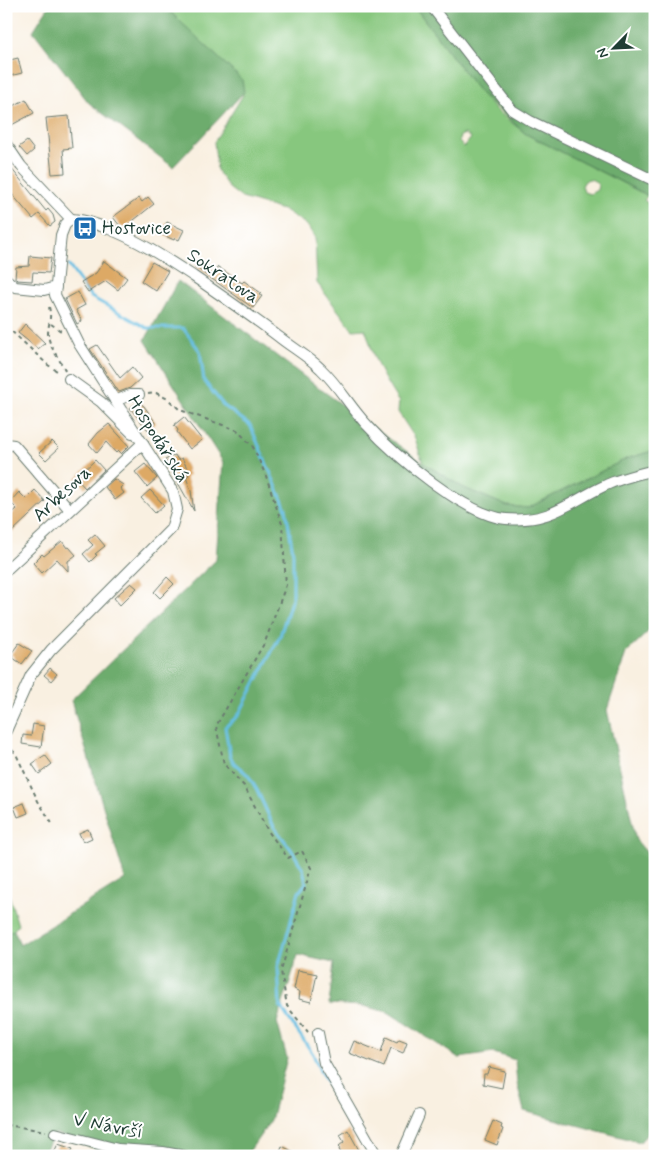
<svg xmlns="http://www.w3.org/2000/svg" width="661" height="1162" font-family="Mynerve,sans-serif">
	<style>
		.green { fill: #87c77e; stroke: #538259; fill-rule: evenodd }
		.forest { fill: #6dac6d; stroke: #467450 }
		.lines { fill: none; stroke-linecap: round; stroke-linejoin: round }
		.stream { stroke: #66bfe3; stroke-width: 3 }
		.building { fill: #dda965 }
		.minor-casing { stroke: #6b7c71; stroke-width: 12 }
		.path { stroke: #6b7c71; stroke-width: 2; stroke-dasharray: 4 4; stroke-linecap: butt }
		.minor { stroke: #fff; stroke-width: 10 }
		.labels { text-anchor: middle; dominant-baseline: central; stroke-width: 4; stroke-linejoin: round; paint-order: stroke }
		.poi-label { font-size: 19px; fill: #1f3d34; stroke: #fff; text-anchor: start }
		.street-label { font-size: 19px; fill: #1f3d34; stroke: #fff }
	</style>
	<rect width="100%" height="100%" fill="#fff"/>
	<filter id="ink" filterUnits="userSpaceOnUse"><feTurbulence type="fractalNoise" baseFrequency=".02" numOctaves="2"/><feDisplacementMap in="SourceGraphic" scale="10" xChannelSelector="R" yChannelSelector="G"/><feConvolveMatrix kernelMatrix="1 2 1 2 8 2 1 2 1" color-interpolation-filters="sRGB"/></filter>
	<filter id="wash" filterUnits="userSpaceOnUse"><feTurbulence type="fractalNoise" baseFrequency=".0096" numOctaves="4" result="noise"/><feDisplacementMap in="SourceGraphic" scale="20" xChannelSelector="R" yChannelSelector="G"/><feGaussianBlur stdDeviation="1.12" result="paint"/><feColorMatrix in="noise" values="0 0 0 0 0 0 0 0 0 0 0 0 0 0 0 0 0 1.4 0 .05"/><feComposite in="paint" operator="in"/></filter>
	<g filter="url(#wash)">
		<rect width="100%" height="100%" fill="#f9f0e1"/>
		<g class="green">
			<path d="M164 6H414L479 92 496 110 526 134 648 196 644 200 655 208V450L626 459 528 508 507 506 464 488 423 463 415 438 398 412 399 400 398 401C389 387 381 374 375 359 371 349 369 338 365 329L353 330 317 283 315 238 307 225 286 211 242 198 229 188 217 170 214 142 243 95 242 80ZM465 134 471 138 464 147 459 142 460 136ZM588 179 593 180 598 184 597 190 590 194 584 192 582 186 584 182Z"/>
			<path d="M6 885 18 925 12 932 6 933Z"/>
		</g>
		<g class="forest">
			<path d="M49 6H164L242 80 244 92 173 167 89 103 33 31Z"/>
			<path d="M414 6H655V199L526 134 479 92Z"/>
			<path d="M178 281 319 388 423 463 464 488 507 506 528 508 626 459 655 450V625L626 653 607 710 636 840 655 862V1125L640 1142 524 1111 517 1083 515 1060 494 1053 459 1058 388 1012 363 1006 329 1004 334 963 298 955 277 1022 287 1058 271 1120 246 1156H113L55 1133 42 1156H6V933L14 930 20 945 125 879 71 700 216 560 223 462 145 340Z"/>
		</g>
		<g class="lines">
			<path class="stream" d="M69 266 91 297 147 328H183L200 351 204 381 224 406 250 425 286 509 293 553V595L280 636 238 716 225 727 230 756 234 763 248 775 257 790 274 827 291 849 303 869 306 883 299 892 278 967 280 1006 313 1054 320 1071 371 1156"/>
		</g>
		<g id="blocks">
			<g class="building">
				<path d="M18 58 22 73 6 77V61Z"/>
				<path d="M26 99 34 113 6 128V110Z"/>
				<path d="M69 116 72 148 63 149 65 173 52 174 46 118Z"/>
				<path d="M27 141 34 150 27 156 19 147Z"/>
				<path d="M6 162 46 211 48 209 53 215 55 222 50 226 39 214 33 219 6 187Z"/>
				<path d="M148 197 154 204 124 228 120 226 113 217 139 198 142 202Z"/>
				<path d="M167 222 184 230 179 240 175 238 174 240 161 234Z"/>
				<path d="M30 256 51 258 49 273 33 272 32 281 17 280 15 278 16 267 29 266Z"/>
				<path d="M104 261 127 278 118 290 106 281 88 292 81 282 96 273Z"/>
				<path d="M152 262 168 271 156 291 141 281Z"/>
				<path d="M203 263 215 271 218 267 242 283 244 281 261 293 259 295 262 296 253 308 195 267Z"/>
				<path d="M78 292 85 305 76 310 82 321 77 324 65 299Z"/>
				<path d="M25 324 45 343 38 349 18 333Z"/>
				<path d="M97 345 120 378 132 367 141 378 130 388 119 392 90 349Z"/>
				<path d="M138 402 144 406 156 423 148 430 130 408Z"/>
				<path d="M184 417 202 440 190 449 177 432 178 430 174 425Z"/>
				<path d="M109 424 129 446 121 454 118 451 116 453 106 442 97 453 89 444 98 433Z"/>
				<path d="M52 441 59 448 46 460 39 453Z"/>
				<path d="M175 455 178 460 182 458 188 470 186 471 189 475 186 477 191 491 194 511 165 460Z"/>
				<path d="M95 460 104 470 85 488 76 478Z"/>
				<path d="M145 464 157 478 147 487 135 472Z"/>
				<path d="M114 479 123 485 120 488 124 493 115 500 105 487Z"/>
				<path d="M35 490 45 501 12 532 6 527V518L17 509 10 502 19 492 26 499Z"/>
				<path d="M150 490 164 505 155 513 141 498Z"/>
				<path d="M95 534 105 546 95 554 97 555 90 562 83 554 93 545 88 540Z"/>
				<path d="M62 541 67 548 69 547 76 555 68 561V571L57 559 42 573 33 563 42 554 44 556Z"/>
				<path d="M167 577 174 584 160 598 154 592Z"/>
				<path d="M131 583 137 588 120 605 114 598Z"/>
				<path d="M19 643 32 651 22 664 13 658 14 657 11 654Z"/>
				<path d="M50 668 57 674 51 681 44 675Z"/>
				<path d="M33 724 44 726 41 747 22 744 23 735 31 736Z"/>
				<path d="M45 755 52 764 39 774 32 764Z"/>
				<path d="M24 803 28 813 18 817 14 807Z"/>
				<path d="M88 829 92 838 83 842 79 833Z"/>
				<path d="M298 970 317 974 311 1002 299 999 300 992 294 989Z"/>
				<path d="M386 1037 397 1042 399 1039 407 1042 403 1053 391 1048 384 1067 349 1053 354 1041 381 1052Z"/>
				<path d="M489 1067 505 1071 502 1088 483 1084 484 1074H487Z"/>
				<path d="M493 1121 502 1125 501 1128 503 1129 497 1145 485 1140Z"/>
				<path d="M348 1130 360 1152 353 1156H342L339 1149 341 1148 339 1146 344 1142 340 1135Z"/>
				<path d="M58 1144 73 1149 69 1156H52Z"/>
				<path d="M282 1146 302 1156H278Z"/>
			</g>
		</g>
	</g>
	<g filter="url(#ink)">
		<use href="#blocks" fill-opacity="0" stroke="#6b7c71" stroke-width="1"/>
		<g class="lines">
			<g class="minor-casing">
				<g id="minor">
					<path d="M431 6 512 110 530 121 655 181"/>
					<path d="M6 144 21 166 71 219"/>
					<path d="M71 219C83 219 92 223 104 227 136 239 164 257 193 276 222 296 251 316 279 337 293 348 309 357 321 369 339 386 350 407 367 425 394 455 465 515 506 519 550 523 568 503 604 486 620 478 638 474 655 470"/>
					<path d="M6 279 15 287 44 290 56 287"/>
					<path d="M69 379 101 402 132 433"/>
					<path d="M115 401 130 395H139"/>
					<path d="M6 444 14 445 70 510"/>
					<path d="M6 570 143 443"/>
					<path d="M6 731 31 675 51 650 171 529 177 509 173 491 79 344 55 295 61 235 65 225 71 219"/>
					<path d="M318 1033 324 1063 377 1156"/>
					<path d="M55 1133 118 1149 163 1152 185 1156"/>
					<path d="M401 1156 419 1115"/>
				</g>
			</g>
			<g class="path">
				<path d="M49 307C52 319 48 324 48 334 49 347 59 358 65 370"/>
				<path d="M51 324 61 331"/>
				<path d="M6 326 48 365 60 373"/>
				<path d="M148 394 156 393 168 399 180 410 237 430 253 447 266 476 282 524 286 585 265 642 216 726 224 764 244 786 268 831 288 858 302 851 311 868 281 971 287 1006 308 1032"/>
				<path d="M6 744 16 754 38 801 53 825"/>
				<path d="M6 1125 46 1131"/>
			</g>
			<use href="#minor" class="minor"/>
		</g>
	</g>
	<defs>
		<g id="bus-square" transform="scale(1.25)"><rect x="-9" y="-9" width="18" height="18" rx="4" fill="#1f6fb2" stroke="#fff"/><path d="M-5-6H5V4H4V6H2V4H-2V6H-4V4H-5ZM-3.5-4V0h7V-4ZM-3.5 1.2v1.5H-2V1.2ZM2 1.2v1.5H3.5V1.2Z" fill="#fff"/></g>
	</defs>
	<g fill-rule="evenodd">
		<use href="#bus-square" x="85" y="228"/>
	</g>
	<g class="labels">
		<g class="poi-label">
			<text x="102" y="228">Hostovice</text>
		</g>
		<g class="street-label">
			<text transform="translate(223 276) rotate(34)">Sokratova</text>
			<text transform="translate(158 439) rotate(58)">Hospodářská</text>
			<text transform="translate(62 494) rotate(-43)">Arbesova</text>
			<text transform="translate(108 1126) rotate(11)">V Návrší</text>
		</g>
	</g>
	<rect width="661" height="1162" fill="none" stroke="#fff" stroke-width="25"/>
	<g transform="translate(614 48) rotate(246)" stroke="#ffffff" stroke-width="4" paint-order="stroke">
	<path d="M0-4L9 19L0 12L-9 19Z" fill="#1f3d34"/>
	<text y="-8" font-size="14" font-weight="bold" text-anchor="middle" fill="#1f3d34">N</text>
	</g>
</svg>
